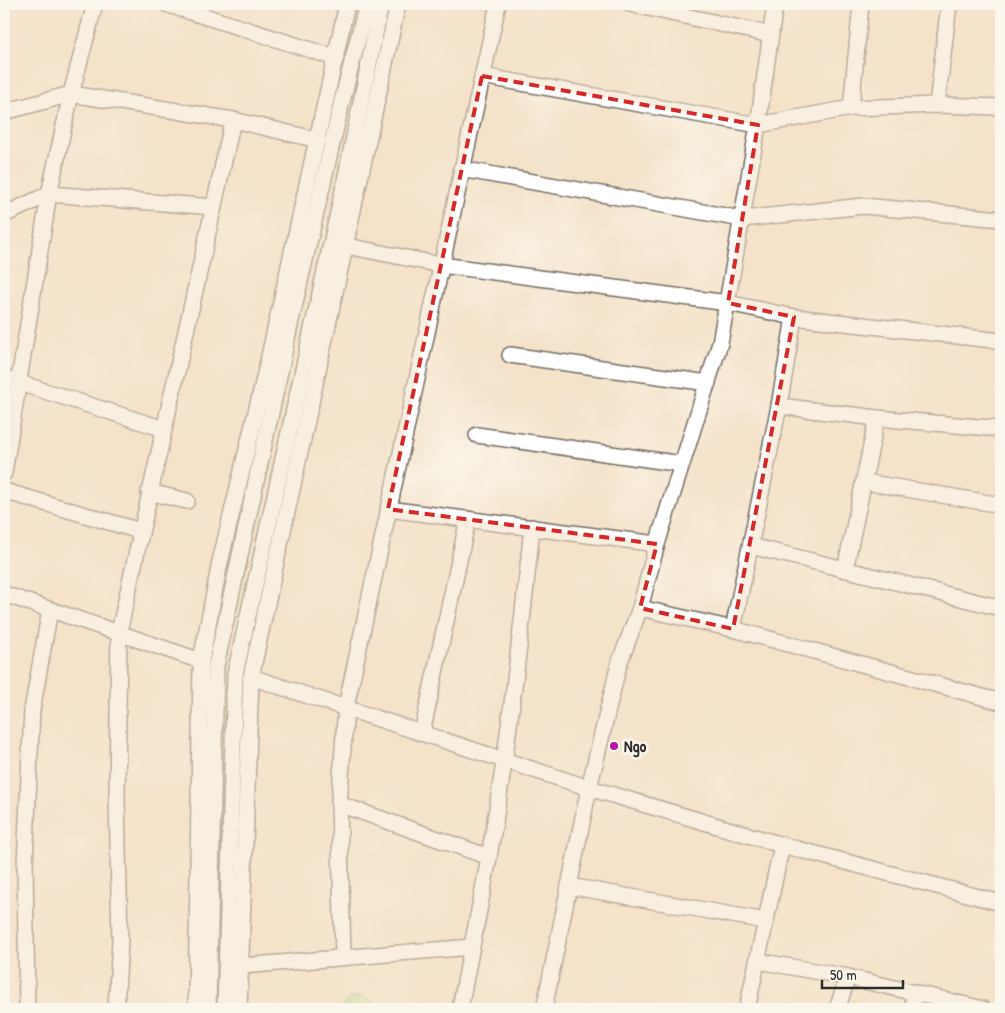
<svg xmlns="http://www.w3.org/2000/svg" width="1005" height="1013" font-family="'Patrick Hand',sans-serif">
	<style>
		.green { fill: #9fd687; stroke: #658059 }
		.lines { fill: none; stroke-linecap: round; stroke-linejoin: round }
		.minor-casing { stroke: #716b62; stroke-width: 18 }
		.minor { stroke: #fff; stroke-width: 15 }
		.marked { fill: none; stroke: #d62828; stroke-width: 4; stroke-dasharray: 10 6; stroke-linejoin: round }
		.poi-dot { fill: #b5179e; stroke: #fbf7ec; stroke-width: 2 }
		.labels { text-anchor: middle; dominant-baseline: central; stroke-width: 5; stroke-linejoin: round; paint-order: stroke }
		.poi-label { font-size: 16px; font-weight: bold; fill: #2b2b2b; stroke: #fbf7ec; text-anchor: start }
	</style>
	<rect width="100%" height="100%" fill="#fbf7ec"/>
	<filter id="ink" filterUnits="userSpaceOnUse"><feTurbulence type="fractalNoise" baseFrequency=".02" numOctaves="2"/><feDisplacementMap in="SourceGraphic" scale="10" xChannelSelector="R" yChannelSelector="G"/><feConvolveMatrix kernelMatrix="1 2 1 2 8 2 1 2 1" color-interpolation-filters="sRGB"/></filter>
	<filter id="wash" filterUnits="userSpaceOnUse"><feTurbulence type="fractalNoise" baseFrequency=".0096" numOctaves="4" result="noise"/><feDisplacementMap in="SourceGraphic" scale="20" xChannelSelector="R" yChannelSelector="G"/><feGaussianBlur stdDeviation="1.12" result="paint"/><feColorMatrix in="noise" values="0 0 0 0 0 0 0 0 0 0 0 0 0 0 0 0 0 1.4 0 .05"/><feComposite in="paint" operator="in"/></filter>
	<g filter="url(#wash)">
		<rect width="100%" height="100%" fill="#f4e2c9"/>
		<path class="green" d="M362 996 373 1001 378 1009H340L350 998Z"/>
	</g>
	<g filter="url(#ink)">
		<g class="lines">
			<g class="minor-casing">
				<g id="minor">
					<path d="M166 4 336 58"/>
					<path d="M630 4 771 35"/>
					<path d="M482 76 758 125 851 108 937 105 1001 107"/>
					<path d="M937 105 949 4"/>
					<path d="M851 108 861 4"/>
					<path d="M4 112 71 94 233 120 318 140"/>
					<path d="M461 169 742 219 864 206 1001 219"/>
					<path d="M4 215 49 194 214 207"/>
					<path d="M347 246 441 265 728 303 794 317 1001 341"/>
					<path d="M510 355 708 383"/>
					<path d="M4 378 164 429"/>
					<path d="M779 406 877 418 1001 429"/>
					<path d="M477 435 682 464"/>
					<path d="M4 473 49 194 71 94 95 4"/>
					<path d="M865 482 1001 505"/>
					<path d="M4 491 140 531"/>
					<path d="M149 492 187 501"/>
					<path d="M388 509 657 544"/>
					<path d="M751 546 1001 608"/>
					<path d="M845 570 877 418"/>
					<path d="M4 594 201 661"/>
					<path d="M640 608 733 629 1001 702"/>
					<path d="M733 629 779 406 794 317"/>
					<path d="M251 677 589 788 782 845 1001 903"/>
					<path d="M422 733 468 519"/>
					<path d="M339 804 489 857"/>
					<path d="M569 886 766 921"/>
					<path d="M343 956 339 804 346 707 498 4"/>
					<path d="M758 961 848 977 983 1009"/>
					<path d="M242 966 472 947"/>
					<path d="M27 1009 25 865 32 710 50 610"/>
					<path d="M116 1009 120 940 117 797 119 632 233 120"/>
					<path d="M196 1009 201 661 220 562 266 370 347 4"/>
					<path d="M208 1009 216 666 292 316 342 101 367 4"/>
					<path d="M225 1009 235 674 344 186 381 4"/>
					<path d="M239 1009 251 677 398 4"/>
					<path d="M460 1009C469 959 480 908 489 857 508 748 521 637 532 527"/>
					<path d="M544 1009 589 788 619 664 640 608 657 544 720 343 758 125 775 4"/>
					<path d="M747 1009 782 845"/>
					<path d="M837 1009 848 977"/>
					<path d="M912 1009 915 993"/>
				</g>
			</g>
			<use href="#minor" class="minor"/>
		</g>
	</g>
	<path d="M0 0H1005V1013H0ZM482 76 758 125 728 303 794 317 733 629 640 608 657 544 388 509Z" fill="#f4e2c9" fill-opacity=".55" fill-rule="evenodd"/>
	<path class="marked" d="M482 76 758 125 728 303 794 317 733 629 640 608 657 544 388 509Z"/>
	<circle class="poi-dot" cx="614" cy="746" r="5"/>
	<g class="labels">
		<g class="poi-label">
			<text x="624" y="746">Ngo</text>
		</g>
	</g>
	<rect width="1005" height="1013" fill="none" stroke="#fbf7ec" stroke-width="20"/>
	<path d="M822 980v8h81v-8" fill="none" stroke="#2b2b2b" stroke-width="2.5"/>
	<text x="830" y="980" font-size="15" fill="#2b2b2b" stroke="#fbf7ec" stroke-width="4" paint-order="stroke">50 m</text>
</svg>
